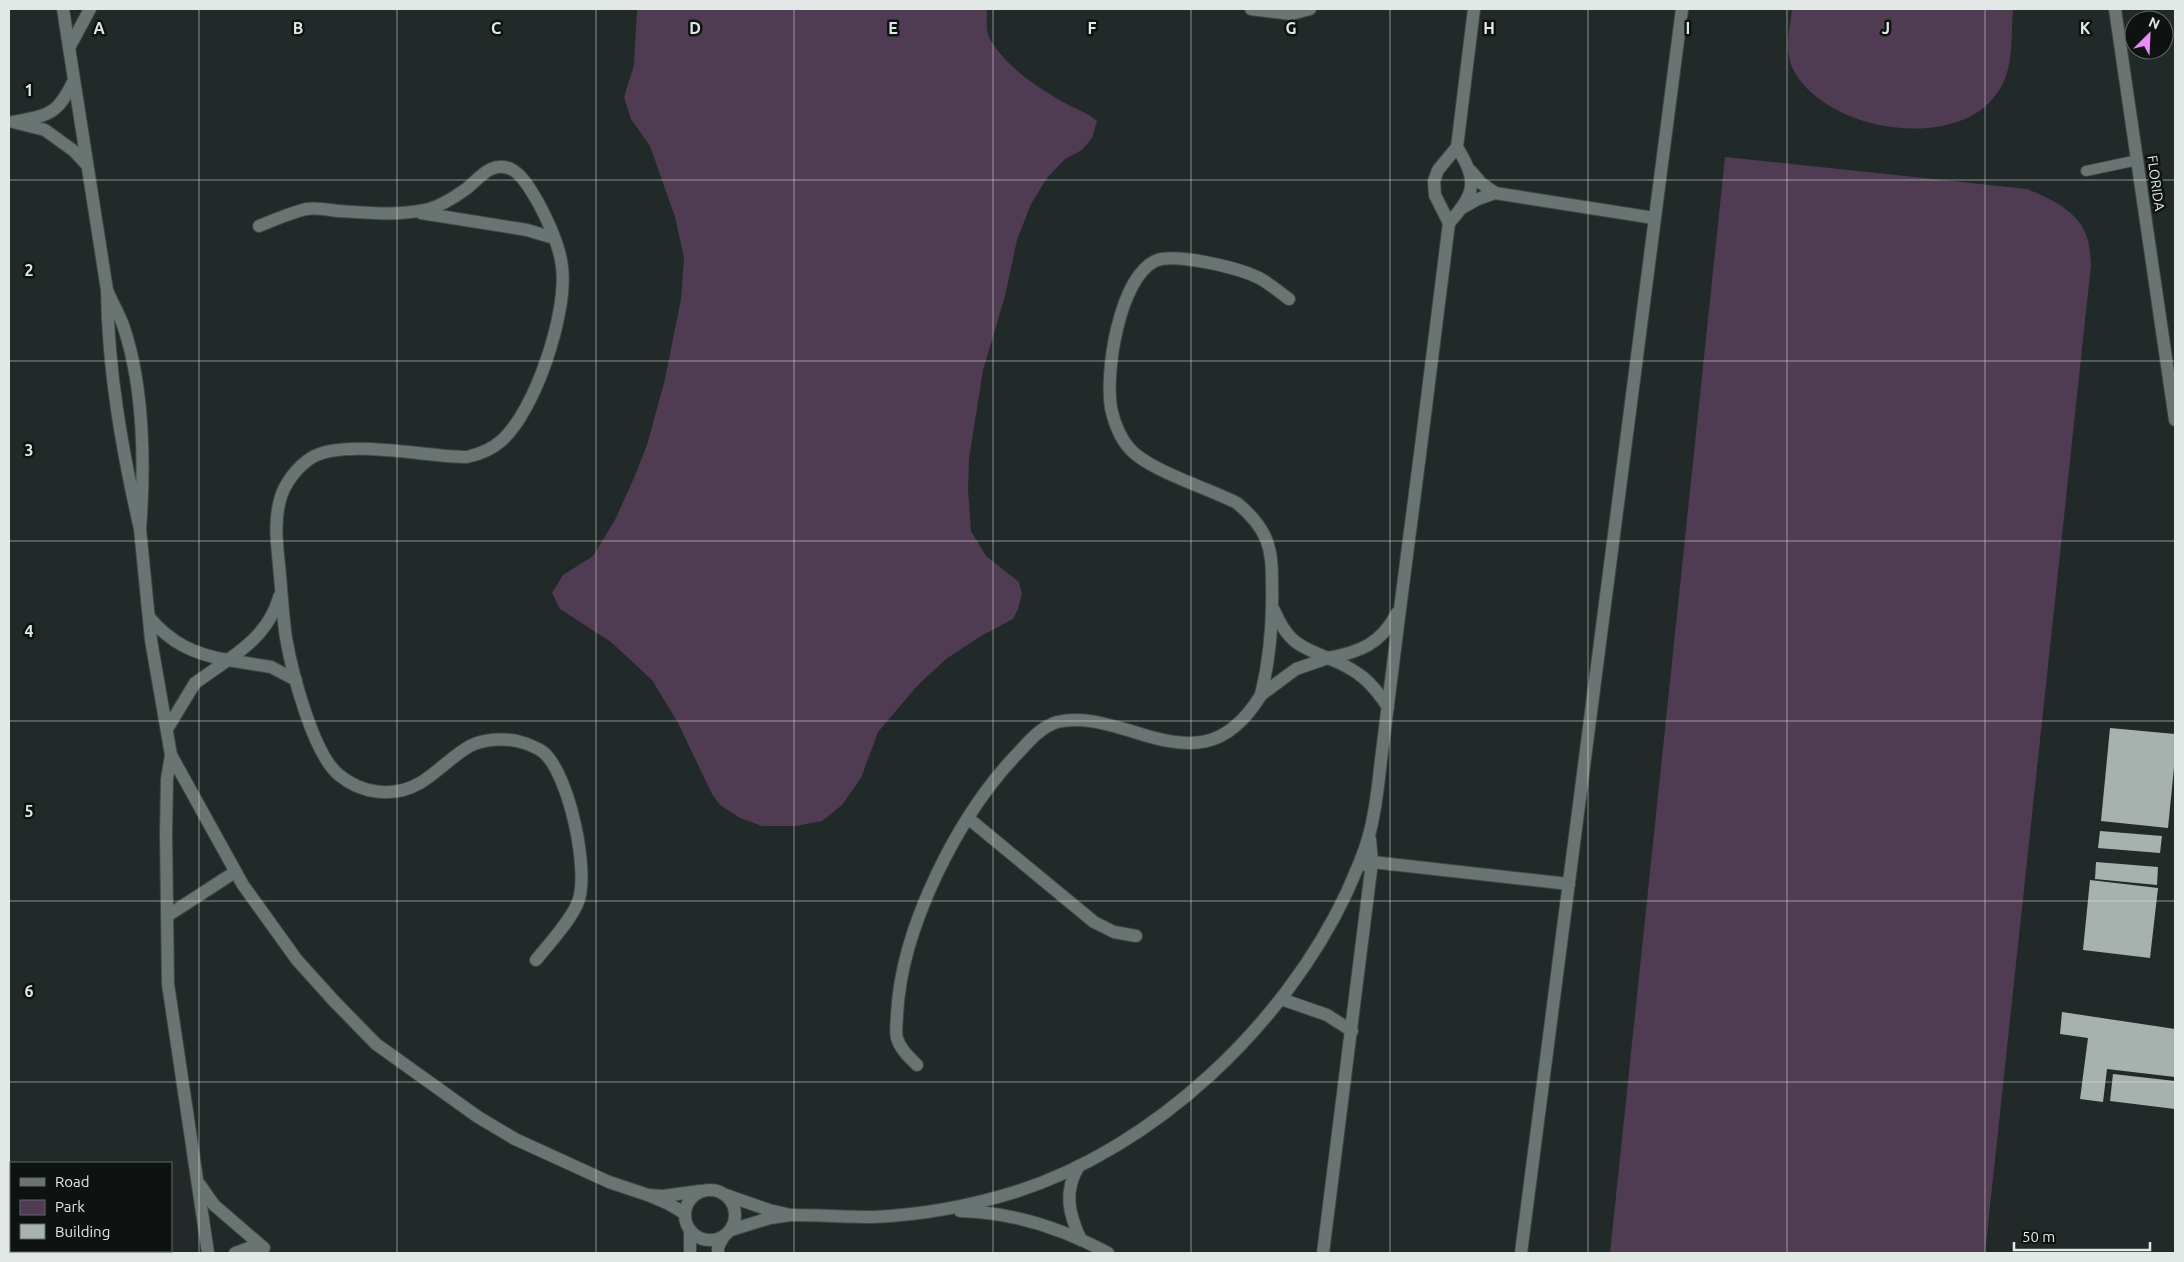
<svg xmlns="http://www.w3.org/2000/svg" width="2184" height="1262" font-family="Ubuntu,sans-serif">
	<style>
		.green { fill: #4f3b52 }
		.building { fill: #a7b2af }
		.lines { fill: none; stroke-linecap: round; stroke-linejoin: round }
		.service-casing { stroke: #3f4644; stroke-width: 12 }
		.minor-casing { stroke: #3f4644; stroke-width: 14 }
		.service { stroke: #6a7472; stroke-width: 10 }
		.minor { stroke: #6a7472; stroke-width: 12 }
		.grid { fill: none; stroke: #e2e8e6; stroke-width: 1; stroke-opacity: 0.55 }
		.labels { text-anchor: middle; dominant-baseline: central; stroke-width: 5; stroke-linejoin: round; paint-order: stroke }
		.street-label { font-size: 14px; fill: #e2e8e6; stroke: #0e1211 }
		.grid-label { font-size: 16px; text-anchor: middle; font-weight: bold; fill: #e2e8e6; stroke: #0e1211; stroke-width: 5; stroke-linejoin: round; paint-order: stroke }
	</style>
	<rect width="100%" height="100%" fill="#212a28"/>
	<g class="green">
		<path d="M637 9H987C987 19 985 30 990 39 1006 67 1037 87 1063 102 1075 109 1087 112 1097 121L1092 138 1082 150 1065 159 1047 178 1031 204 1017 240 1005 296 983 370 969 459 968 489 971 531 986 556 1019 582 1022 594 1018 609 1013 619 981 636 946 659 917 686 878 732 861 778 842 805 822 821 796 826H762L740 818 720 805 712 794 678 723 652 680 611 642 560 609 552 593 563 575 593 556 615 520 634 478 647 445 665 379 681 299 684 258 675 217 650 146 631 119 624 97 634 65Z"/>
		<path d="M1792 9H2013C2011 33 2014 65 2001 87 1964 155 1825 133 1793 69 1784 51 1790 27 1792 9Z"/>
		<path d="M1725 157 2027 189C2051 199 2078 211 2087 237 2090 246 2090 256 2091 265L1985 1253H1610Z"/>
	</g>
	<g class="building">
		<path d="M2110 728 2175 734V757L2168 828 2101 821Z"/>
		<path d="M2100 831 2162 836 2160 853 2098 848Z"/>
		<path d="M2096 862 2158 867 2157 885 2095 879Z"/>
		<path d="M2090 880 2158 888 2150 958 2083 950Z"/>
		<path d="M2062 1012 2175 1029V1077L2107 1069 2103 1102 2080 1099 2088 1038 2060 1034Z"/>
		<path d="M2113 1074 2175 1081V1109L2110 1101Z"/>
	</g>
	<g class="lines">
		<g class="service-casing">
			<path id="service" d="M2086 171 2138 160"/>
		</g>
		<g class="minor-casing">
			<g id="minor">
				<path d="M63 9 107 290C108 371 122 450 140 529 145 467 144 388 124 328 120 315 112 303 107 290"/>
				<path d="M1251 9 1291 14 1310 9"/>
				<path d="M2115 9 2175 420"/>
				<path d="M69 48 90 9"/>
				<path d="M74 80C57 115 50 115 13 122L45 130 74 151 87 165"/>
				<path d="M1457 147C1478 182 1476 192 1449 223L1435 195 1434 181 1438 170 1457 147 1474 9"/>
				<path d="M1495 193 1654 218"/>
				<path d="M1462 208 1478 199 1495 193 1481 183 1471 171"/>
				<path d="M421 213 527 230 554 238"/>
				<path d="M259 226C274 220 290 213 306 209 316 207 329 210 339 211 370 213 399 216 429 209 443 205 455 197 466 189 479 179 491 160 511 169 523 175 532 192 539 204 549 223 560 246 562 267 568 312 535 412 501 441 491 450 480 454 467 457 427 457 343 438 311 458 297 467 284 484 280 500 273 525 278 551 280 576 282 597 283 618 286 638 292 672 313 754 339 775 362 794 394 798 420 783 437 773 452 756 470 746 484 739 502 738 517 741 525 743 536 747 543 752 569 773 590 872 578 902 572 919 548 945 536 960"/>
				<path d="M140 529 151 640 171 755 243 885 297 960 334 1001 376 1044 478 1117 515 1139 561 1160 609 1182 648 1195"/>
				<path d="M279 597C271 626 252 643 228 660L271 667 296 680"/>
				<path d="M1274 610C1287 641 1298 646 1328 658L1296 669 1261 695C1270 658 1273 622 1272 584 1272 568 1272 554 1266 539 1260 524 1249 513 1237 503 1210 489 1148 470 1130 449 1120 438 1114 422 1111 408 1105 372 1119 279 1155 261 1174 252 1238 268 1257 277 1268 282 1279 292 1289 299"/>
				<path d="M149 617C170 643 196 655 228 660L195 683 167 729"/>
				<path d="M1388 707C1371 681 1358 670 1328 658 1360 652 1381 644 1397 613"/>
				<path d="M171 755 167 779 166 833 168 984 208 1253"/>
				<path d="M968 818 1094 922 1114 932 1136 936"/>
				<path d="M1365 865 1372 862 1569 884"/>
				<path d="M167 916 235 872"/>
				<path d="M1281 999 1327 1015 1352 1031"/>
				<path d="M917 1065C909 1057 900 1049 897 1038 895 1031 897 1022 897 1015 901 928 958 815 1019 752 1029 741 1041 727 1057 722 1082 716 1107 724 1131 731 1189 750 1226 752 1261 695"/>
				<path d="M1079 1166C1063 1191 1069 1215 1081 1240"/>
				<path d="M200 1185 214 1205 264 1248 251 1247 235 1253"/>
				<circle cx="710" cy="1215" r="25"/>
				<path d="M726 1195 769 1210 791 1215 770 1218 731 1230"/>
				<path d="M960 1211C1012 1212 1063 1229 1108 1253"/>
				<path d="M684 1213 669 1204 648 1195 663 1196 700 1191"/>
				<path d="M791 1215C818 1215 846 1217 873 1217 920 1215 970 1206 1015 1192 1155 1148 1285 1024 1347 892 1355 873 1364 855 1369 835 1376 811 1378 785 1381 760 1387 713 1393 665 1399 617 1416 486 1433 354 1449 223"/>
				<path d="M690 1253V1231"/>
				<path d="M718 1253V1247L724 1236"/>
				<path d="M1323 1253 1372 862 1370 839"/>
				<path d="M1521 1253 1682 9"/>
			</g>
		</g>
		<use href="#service" class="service"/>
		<use href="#minor" class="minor"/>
	</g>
	<path class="grid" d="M199 9V1253M397 9V1253M596 9V1253M794 9V1253M993 9V1253M1191 9V1253M1390 9V1253M1588 9V1253M1787 9V1253M1985 9V1253M9 180H2175M9 361H2175M9 541H2175M9 721H2175M9 901H2175M9 1082H2175"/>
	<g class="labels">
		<g class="street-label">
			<text transform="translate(2156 183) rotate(82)">FLORIDA</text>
		</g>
	</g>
	<g class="grid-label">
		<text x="99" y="34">A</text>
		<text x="298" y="34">B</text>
		<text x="496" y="34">C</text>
		<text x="695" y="34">D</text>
		<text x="893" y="34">E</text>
		<text x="1092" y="34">F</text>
		<text x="1291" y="34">G</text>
		<text x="1489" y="34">H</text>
		<text x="1688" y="34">I</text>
		<text x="1886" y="34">J</text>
		<text x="2085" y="34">K</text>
		<text x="29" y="96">1</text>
		<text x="29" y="276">2</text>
		<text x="29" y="456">3</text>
		<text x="29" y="637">4</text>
		<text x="29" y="817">5</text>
		<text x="29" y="997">6</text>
	</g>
	<rect width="2184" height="1262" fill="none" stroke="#e2e8e6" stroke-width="20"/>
	<rect x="10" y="1162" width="162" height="90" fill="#0e1211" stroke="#636866"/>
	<rect x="20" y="1178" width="25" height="8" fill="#6a7472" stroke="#636866"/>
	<text x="55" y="1187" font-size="15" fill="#e2e8e6">Road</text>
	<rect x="20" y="1200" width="25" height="15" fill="#4f3b52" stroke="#636866"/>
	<text x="55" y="1212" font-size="15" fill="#e2e8e6">Park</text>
	<rect x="20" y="1224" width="25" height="15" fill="#a7b2af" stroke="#636866"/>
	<text x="55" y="1237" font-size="15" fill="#e2e8e6">Building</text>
	<g transform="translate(2149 35) rotate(24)"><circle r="24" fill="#0e1211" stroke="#636866"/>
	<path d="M0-4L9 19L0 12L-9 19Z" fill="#ed8cf9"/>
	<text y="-8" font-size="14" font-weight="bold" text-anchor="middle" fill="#e2e8e6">N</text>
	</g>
	<path d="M2014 1242v8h136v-8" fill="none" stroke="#e2e8e6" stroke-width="2.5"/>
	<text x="2022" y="1242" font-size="15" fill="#e2e8e6" stroke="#0e1211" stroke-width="4" paint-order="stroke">50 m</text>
</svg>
